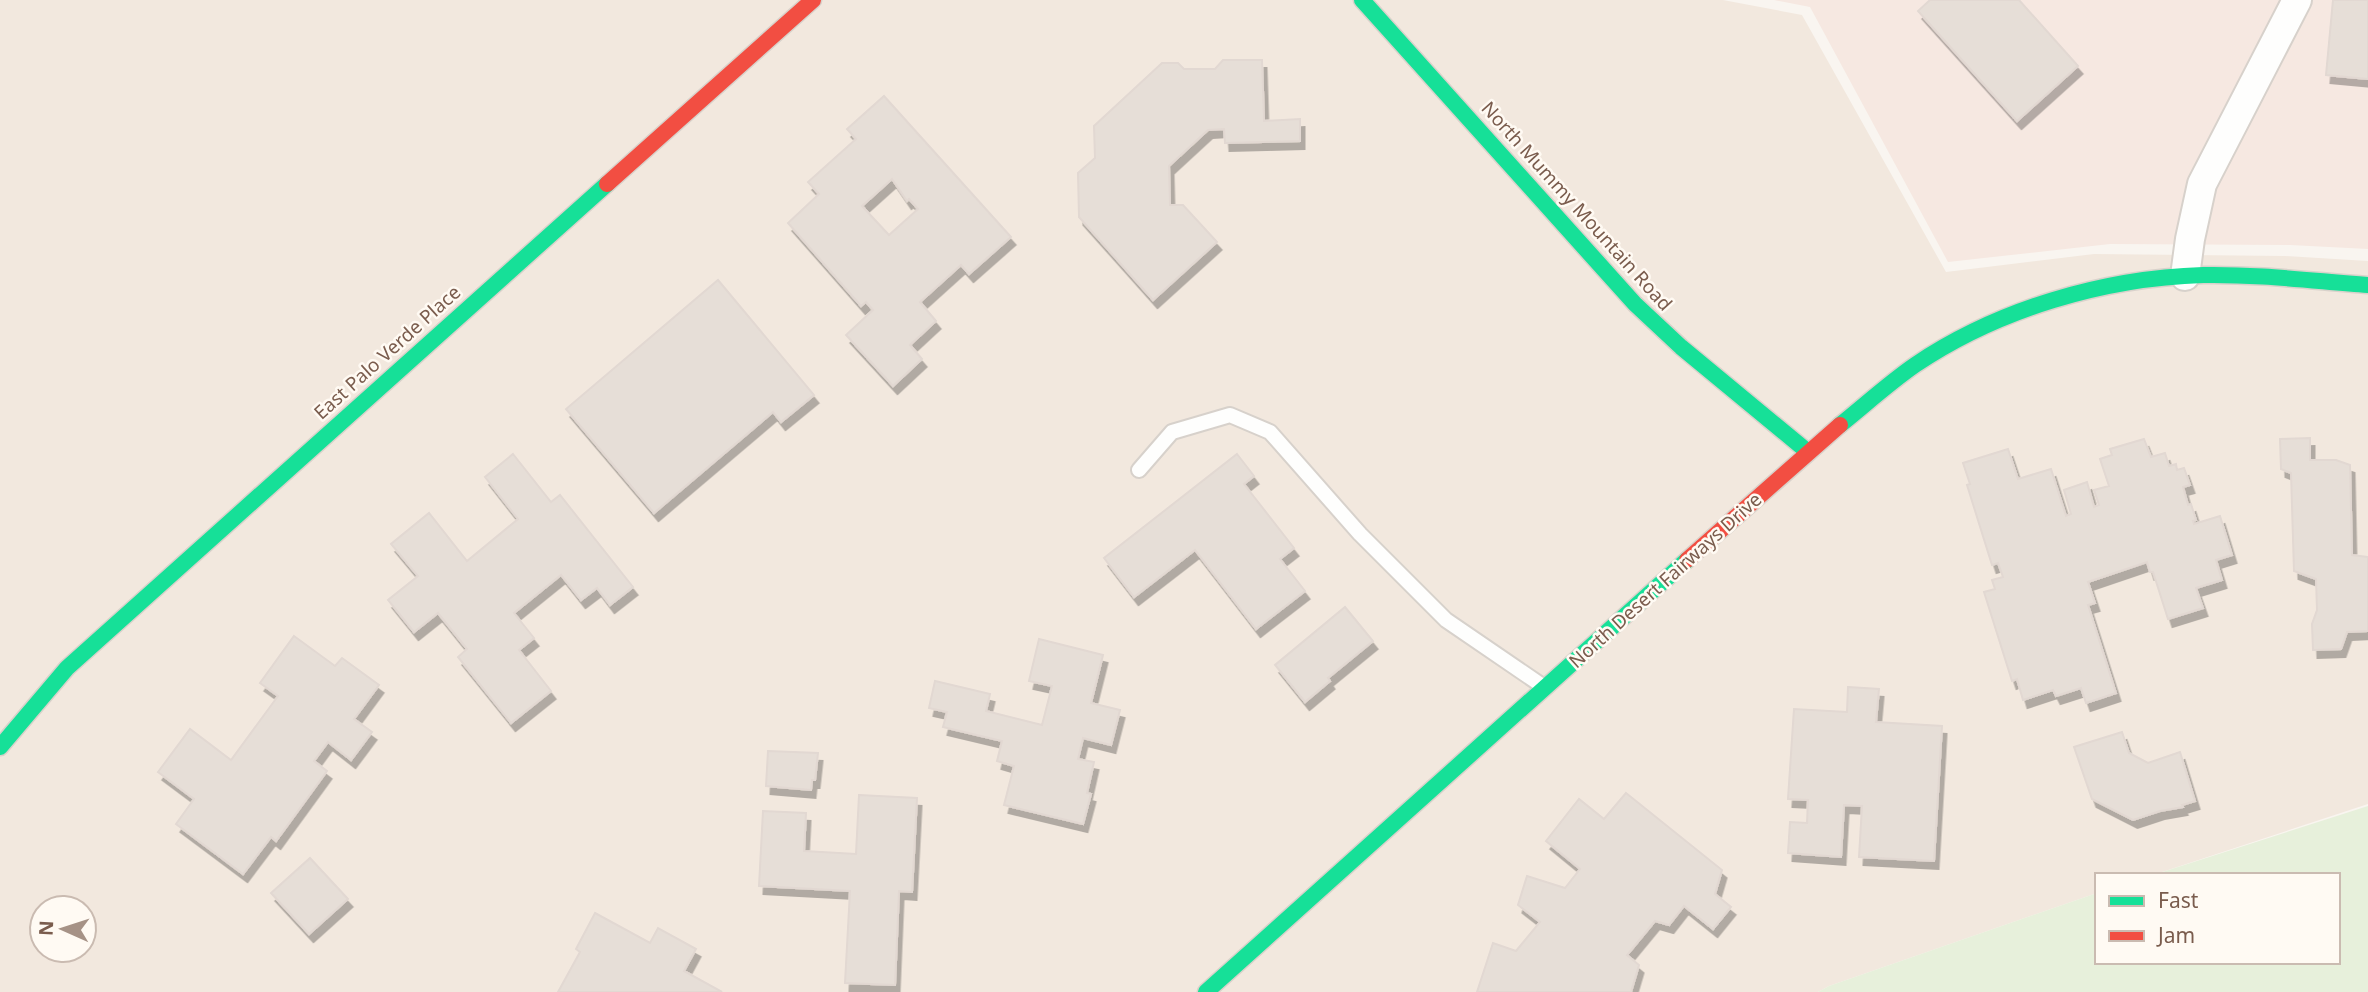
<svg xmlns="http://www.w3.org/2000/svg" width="2368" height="992" font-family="'Noto Sans',sans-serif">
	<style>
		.residential { fill: #f2e8de; fill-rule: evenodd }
		.commercial { fill: #f6e8e1 }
		.green { fill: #e7f0db }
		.building { fill: #e6ded7; stroke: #e2d8d2; stroke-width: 2; fill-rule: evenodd; filter: url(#shadow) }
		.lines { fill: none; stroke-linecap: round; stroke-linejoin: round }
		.lane-casing { stroke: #d7d1cb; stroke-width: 18 }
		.street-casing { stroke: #d7d1cb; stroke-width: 32 }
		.fast-casing { stroke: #d9d2cb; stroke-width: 19 }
		.jam-casing { stroke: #d9d2cb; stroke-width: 19 }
		.lane { stroke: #fefefd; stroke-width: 14 }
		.street { stroke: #fefefd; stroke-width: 28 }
		.fast { stroke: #16e098; stroke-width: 16 }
		.jam { stroke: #f24e42; stroke-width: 16 }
		.labels { text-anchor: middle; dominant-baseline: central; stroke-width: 5; stroke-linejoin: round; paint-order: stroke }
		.street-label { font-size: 19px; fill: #7a5c4d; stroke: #fffaf3 }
	</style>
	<defs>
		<filter id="shadow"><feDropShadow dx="4.5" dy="8" stdDeviation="0" flood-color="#0004"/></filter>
	</defs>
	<rect width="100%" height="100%" fill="#f9f5f0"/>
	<path class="residential" d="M0 0H1723L1802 15 1946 272 2094 254 2285 256 2368 261V804L2153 875H2097V893L1829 986 1818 992H0ZM42 908H84V950H42Z"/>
	<path class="commercial" d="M1774 0H2368V249L2290 245 2110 244 1948 262 1810 7Z"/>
	<path class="green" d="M2368 806V992H1818L1829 986 2097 893V962H2338V875H2153Z"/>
	<g class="building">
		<path d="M1930 0H2019L2078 66 2017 121 1918 11Z"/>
		<path d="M2333 0H2368V79L2326 75Z"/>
		<path d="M1223 60H1262L1264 121 1300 119V141L1225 143 1224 129 1208 130 1169 166 1170 205H1183L1217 242 1153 300 1079 217 1078 173 1095 158 1094 126 1162 63H1178L1184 69H1215Z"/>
		<path d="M884 96 1011 237 969 274 961 265 920 302 936 321 910 345 922 359 893 386 846 335 873 310 866 302 861 306 788 223 819 194 808 182 856 139 847 129ZM892 179 907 201 909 199 918 209 889 235 862 206Z"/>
		<path d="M718 280 814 395 781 422 773 412 654 513 566 409Z"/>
		<path d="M2310 438V460H2336L2350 465 2352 555 2368 557V631L2347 632 2341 649 2313 650 2312 624 2317 610 2316 579 2294 571 2291 473 2281 469 2280 439Z"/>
		<path d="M2144 439 2151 457 2165 453 2169 466 2176 464 2177 470 2184 468 2190 485 2183 487 2188 505 2191 504 2196 520 2193 521 2194 524 2220 516 2232 555 2216 560 2222 580 2196 588 2203 608 2168 619 2153 572H2150L2147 562 2088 582 2095 603 2088 605 2116 693 2086 703 2081 688 2056 696 2053 690 2023 700 2017 679 2012 681 1984 592 1995 589 1992 580 2003 577 1998 563 1992 565 1967 485 1970 484 1963 463 2008 449 2018 479 2051 469 2066 516 2071 514 2064 490 2087 482 2094 507 2099 505 2094 490 2109 486 2100 459 2112 455 2110 449Z"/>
		<path d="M513 454 551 502 560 495 633 587 610 605 597 588 581 600 561 575 514 613 534 638 519 650 551 691 511 723 458 657 467 649 438 613 414 632 388 600 418 576 391 544 429 513 467 561 518 519 485 477Z"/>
		<path d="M1237 454 1254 476 1244 484 1294 548 1280 559 1305 591 1256 629 1195 550 1134 597 1104 558Z"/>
		<path d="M1345 607 1373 641 1328 678 1330 681 1305 702 1275 665Z"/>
		<path d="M294 636 335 666 342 658 379 685 354 719 372 732 351 760 328 742 314 761 327 771 276 841 271 837 243 874 176 824 194 799 158 772 190 729 231 760 278 696 260 683Z"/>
		<path d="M1039 639 1103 655 1091 703 1120 710 1111 745 1083 738 1078 759 1094 762 1087 793 1091 794 1083 824 1004 805 1014 766 997 761 1002 741 943 727 947 712 929 708 935 681 990 694 986 711 1042 725 1052 686 1029 681Z"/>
		<path d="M1848 687 1879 689 1876 722 1942 726 1934 861 1859 857 1862 806 1844 805 1841 857 1788 853 1790 822 1807 823 1808 800 1788 799 1794 709 1847 712Z"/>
		<path d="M2122 732 2129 753 2148 763 2180 752 2195 801 2182 805 2183 807 2160 811 2133 820 2092 799 2074 747Z"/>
		<path d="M768 751 818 753 815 780H812L811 790 766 786Z"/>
		<path d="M1626 793 1722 870 1715 894 1731 907 1713 929 1684 906 1669 925 1655 921 1627 955 1639 965 1631 992H1477L1493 943 1516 951 1540 922 1518 905 1527 876 1565 888 1580 869 1546 841 1579 799 1604 819Z"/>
		<path d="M859 795 917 798 912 892 899 891 895 985 845 983 850 891 759 886 763 811 806 813 804 851 856 854Z"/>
		<path d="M310 858 348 899 309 934 271 893Z"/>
		<path d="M595 913 650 943 658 928 696 949 684 971 722 992H558L580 952 576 949Z"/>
	</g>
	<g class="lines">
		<g class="lane-casing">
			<path id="lane" d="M1139 470 1172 432 1230 415 1270 432 1360 534 1446 620 1544 687"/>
		</g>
		<g class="street-casing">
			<path id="street" d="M2185 276 2190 239 2202 184 2297 0"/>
		</g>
		<g class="fast-casing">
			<g id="fast">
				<path d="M1362 0 1635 304 1681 347 1808 452"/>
				<path d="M1840 425C1865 405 1889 383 1915 365 1998 309 2104 278 2203 275 2258 274 2313 281 2368 285"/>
				<path d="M0 747 67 668 607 184"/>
				<path d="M1206 992 1687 560"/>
			</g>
		</g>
		<g class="jam-casing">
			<g id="jam">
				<path d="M607 184 813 0"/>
				<path d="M1687 560 1840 425"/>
			</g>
		</g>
		<use href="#lane" class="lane"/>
		<use href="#street" class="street"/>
		<use href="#fast" class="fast"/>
		<use href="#jam" class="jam"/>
	</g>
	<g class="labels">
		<g class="street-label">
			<text transform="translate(1577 206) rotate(48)">North Mummy Mountain Road</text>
			<text transform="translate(387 352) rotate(-42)">East Palo Verde Place</text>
			<text transform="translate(1665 580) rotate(-42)">North Desert Fairways Drive</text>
		</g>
	</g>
	<rect x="2095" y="873" width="245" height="91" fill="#fffaf3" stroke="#cabbb1" stroke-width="2"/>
	<rect x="2109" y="896" width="35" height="10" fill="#16e098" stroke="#cabbb1" stroke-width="2"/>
	<text x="2158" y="908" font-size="21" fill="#7a5c4d">Fast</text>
	<rect x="2109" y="931" width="35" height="10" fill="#f24e42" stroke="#cabbb1" stroke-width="2"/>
	<text x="2158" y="943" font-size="21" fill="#7a5c4d">Jam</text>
	<g transform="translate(63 929) rotate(273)"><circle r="33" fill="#fffaf3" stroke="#cabbb1" stroke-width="2"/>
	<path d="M0-5L12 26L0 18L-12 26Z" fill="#a69286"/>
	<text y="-10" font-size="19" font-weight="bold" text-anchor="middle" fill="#7a5c4d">N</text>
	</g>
</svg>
